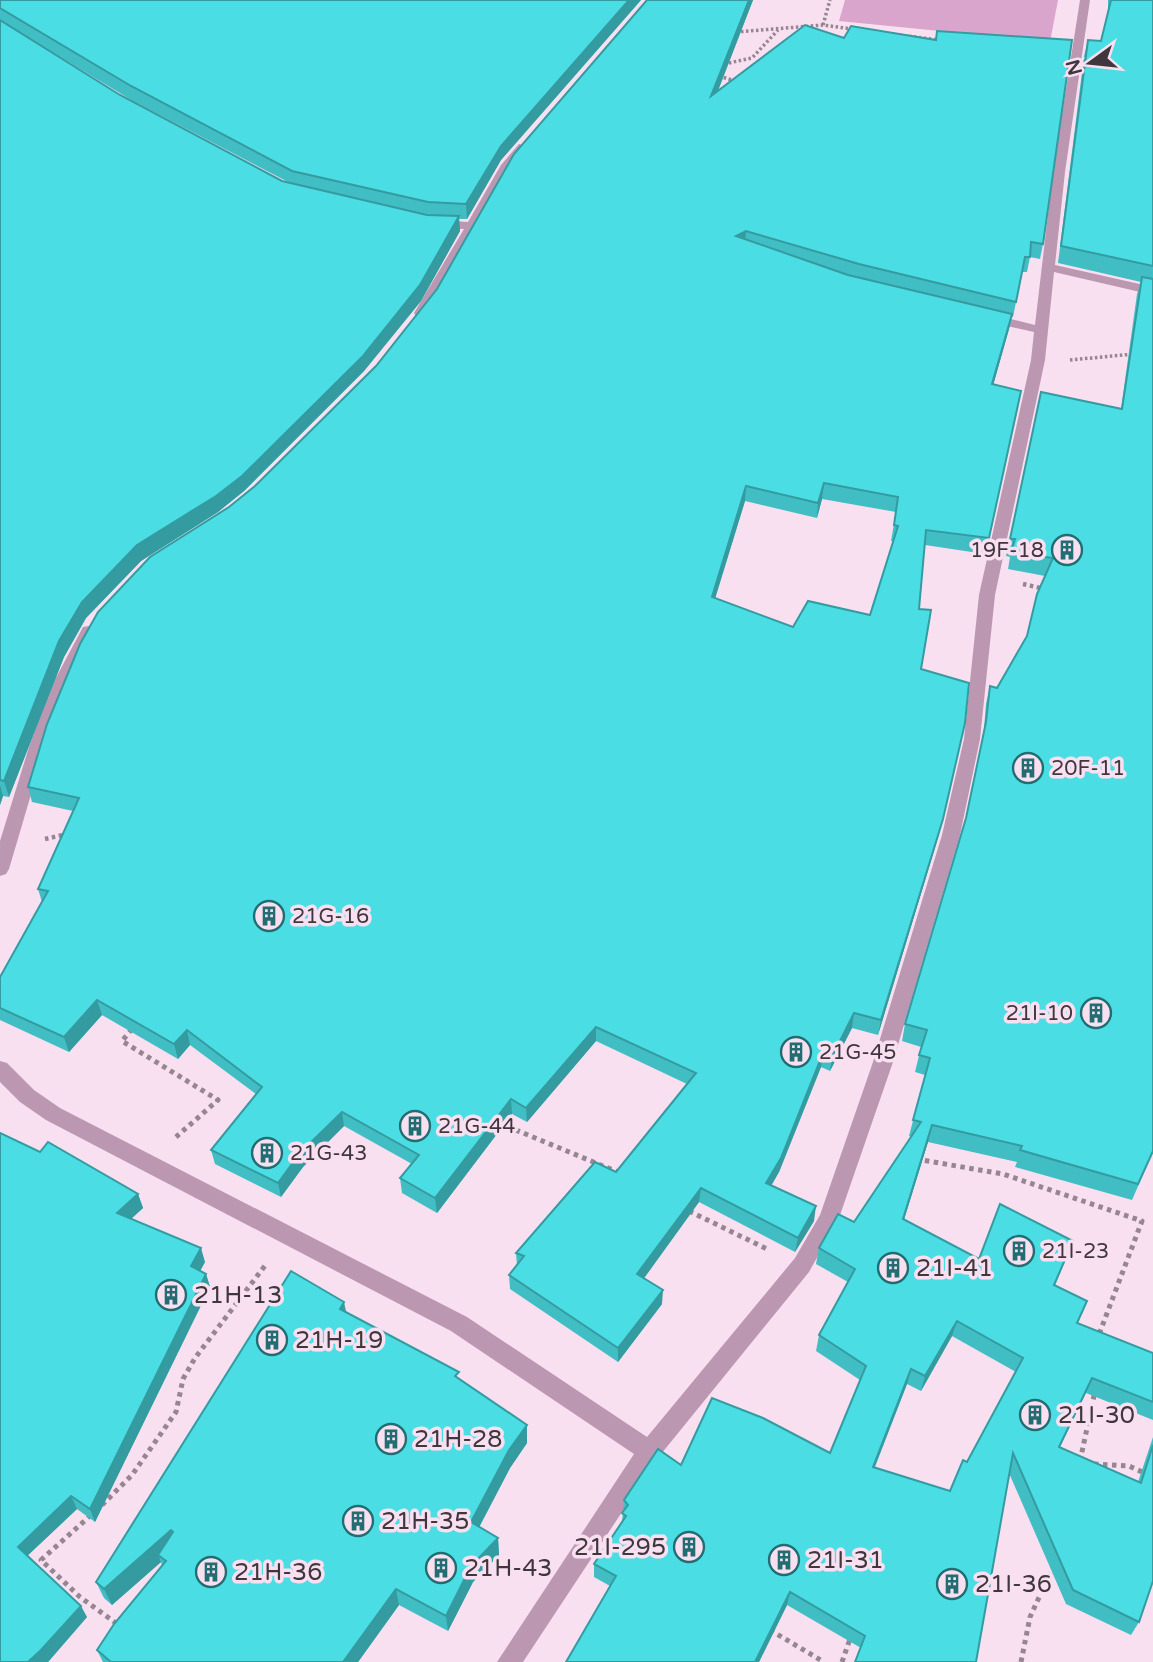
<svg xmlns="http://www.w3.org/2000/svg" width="1153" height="1662" font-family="'Varela Round',sans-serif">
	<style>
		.green { fill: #daa5cc }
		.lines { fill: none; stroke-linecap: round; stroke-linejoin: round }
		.path-far2 { stroke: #968691; stroke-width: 3.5; stroke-dasharray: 2.5 2.5; stroke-linecap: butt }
		.path-far1 { stroke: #968691; stroke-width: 4.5; stroke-dasharray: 3.5 3.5; stroke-linecap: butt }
		.path { stroke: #968691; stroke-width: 5; stroke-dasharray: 4.5 4.5; stroke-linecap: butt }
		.minor { fill: #bb97b1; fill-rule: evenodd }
		.wall { fill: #40bec4; fill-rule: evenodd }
		.shaded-wall { fill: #349ba0 }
		.building { fill: #4bdde4; stroke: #349ba0; stroke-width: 2; fill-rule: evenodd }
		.labels { text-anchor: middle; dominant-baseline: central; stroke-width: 7; stroke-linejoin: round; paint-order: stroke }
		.poi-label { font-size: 21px; fill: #40363d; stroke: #f8e0f1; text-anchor: start }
		.near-poi-label { font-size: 24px; fill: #40363d; stroke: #f8e0f1; text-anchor: start }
	</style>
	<rect width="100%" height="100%" fill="#f8e0f1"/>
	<path class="green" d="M845 0H1058L1050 42 839 21Z"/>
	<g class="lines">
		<g class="path-far2">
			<path d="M823 25 830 0"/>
			<path d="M736 32 823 25 852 29"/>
			<path d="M899 35 939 40"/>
			<path d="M724 64 752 58 778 30"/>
			<path d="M719 76 738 82"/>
			<path d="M1070 360 1134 354"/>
		</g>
		<g class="path-far1">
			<path d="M1023 584 1045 589"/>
			<path d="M45 839 67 834"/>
		</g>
		<g class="path">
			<path d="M132 1029 122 1041 218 1100 176 1137"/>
			<path d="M499 1123 620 1173"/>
			<path d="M916 1159 1003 1174 1142 1221 1098 1337"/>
			<path d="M689 1211 769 1250"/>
			<path d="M1080 1461 1095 1391"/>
			<path d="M1094 1464 1129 1466 1153 1477"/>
			<path d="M102 1505 132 1475 176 1412 183 1379 195 1358 267 1263"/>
			<path d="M91 1515 41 1560 80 1597 120 1626"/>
			<path d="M770 1630 824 1662"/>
			<path d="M842 1662 851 1636"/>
			<path d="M1021 1662 1030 1617 1053 1567"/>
		</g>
		<g class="minor">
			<path d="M1080 0H1090L1065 172 1055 265 1153 287V295L1054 272 1045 360 995 595 980 739 960 835 893 1062 839 1218 809 1272 657 1459 523 1662H497L634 1454 451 1331 46 1120 20 1102 0 1082V1061L7 1063 34 1090 60 1108 467 1317 647 1437 795 1258 820 1215 873 1062 942 835 964 739 979 595 1031 360 1034 332 985 321 983 318 990 314 1035 325 1053 172Z"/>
			<path d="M519 144 529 147 512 167 428 313 426 316H416L414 313 464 229 437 228 431 224 437 220 468 222 501 165Z"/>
			<path d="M89 626 97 631C53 705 34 787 9 869L6 874 0 876V841L29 747 51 687 83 627Z"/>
		</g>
	</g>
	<g class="wall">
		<path d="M0 0H641L501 160 467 219H459L460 231 421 301 364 371 244 491 218 512 141 561 86 618 64 657 9 797 3 796 0 805ZM24 35 133 101 290 183 282 181 120 95Z"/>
		<path d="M647 0H753L718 91 1043 244 1040 259 1030 257 1027 272H1022L1013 317H1012L1009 329 993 385 1021 391 985 554 925 545 919 609 921 669 939 834 878 1035 852 1028 830 1071 821 1067 779 1172 771 1186 814 1221 795 1252 699 1202 644 1278 662 1304 618 1362 510 1289 509 1275 517 1266 516 1253 616 1172 687 1084 596 1041 527 1122 512 1114 437 1213 402 1193 400 1178 412 1164 344 1126 303 1167 281 1197 215 1164 211 1150 256 1094 190 1045 178 1059 102 1015 69 1052 0 1020V977L42 902 38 889 73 811 32 802 28 787 229 507 255 486 376 366 437 289ZM822 499 896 512 891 541H893L870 615 793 627 715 598 745 501 817 518Z"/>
		<path d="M1108 0H1153V1152L1132 1200 1015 1167 1017 1162 928 1142 904 1220 979 1259 1067 1257 1055 1285 1078 1323 1153 1353V1420L1086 1393 1060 1447 1138 1482 1153 1437V1581L1139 1622 1131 1635 1066 1604 1009 1473 861 1648 787 1605 759 1662H566L610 1586 594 1577V1564L622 1522 624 1500 681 1465 830 1453 860 1380 816 1351 819 1335 848 1282 816 1264 819 1248 854 1222 911 1137 909 1136 925 1075 915 1072 921 1047 902 1041 905 1024 966 821 983 740 986 704 990 686 997 688 1027 636 1045 576 1008 569 1010 557 1006 556 1041 392 1121 409 1137 294 1141 282 1058 263 1084 56 1088 40 1101 41 1108 15ZM952 1336 1016 1372 967 1462 950 1491 875 1467 907 1384 921 1391Z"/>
		<path d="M40 1152 138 1194 143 1208 131 1219 205 1262 200 1271 206 1274 210 1287 95 1522 77 1509 27 1556 87 1617 48 1662H0Z"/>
		<path d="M346 1312 459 1379 527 1443 510 1468 479 1527 498 1538 499 1555 473 1582 448 1631 399 1605 358 1662H103L97 1650 162 1566 161 1562 112 1605 104 1598 96 1582Z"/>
	</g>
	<g class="shaded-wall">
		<path d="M629 0H641L501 160 467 219 466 204 501 146Z"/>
		<path d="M749 0H753L710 111 711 96Z"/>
		<path d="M459 216 460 231 421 301 364 371 244 491 218 512 141 561 86 618 64 657 9 797 4 781 59 641 82 602Z"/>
		<path d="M746 231 745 245 736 236Z"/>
		<path d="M1012 314 1009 329 989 400 992 384Z"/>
		<path d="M824 483 822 499 817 518 818 503Z"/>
		<path d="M746 486 745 501 711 612 712 597Z"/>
		<path d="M965 723 939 834 878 1035 881 1020Z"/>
		<path d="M0 785 3 796 0 805Z"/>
		<path d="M97 1000 102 1015 69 1052 64 1037Z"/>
		<path d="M854 1013 852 1028 830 1071 832 1057Z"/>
		<path d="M596 1027V1041L527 1122 526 1108Z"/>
		<path d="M187 1030 190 1045 178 1059 174 1044Z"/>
		<path d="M823 1053 821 1067 779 1172 764 1198 766 1183Z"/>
		<path d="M511 1099 512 1114 437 1213 435 1198Z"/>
		<path d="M342 1112 344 1126 303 1167 281 1197 278 1183 300 1153Z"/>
		<path d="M932 1125 928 1142 899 1235 903 1219Z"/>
		<path d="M701 1188 699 1202 637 1288V1274Z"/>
		<path d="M138 1194 143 1208 122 1227 117 1213Z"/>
		<path d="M816 1206 814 1221 795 1252 798 1238Z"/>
		<path d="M201 1248 205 1262 195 1280 191 1266Z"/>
		<path d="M206 1274 210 1287 95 1522 90 1509Z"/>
		<path d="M663 1290 662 1304 618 1362V1348Z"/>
		<path d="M344 1302 348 1321 340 1309Z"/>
		<path d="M957 1321 952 1336 921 1391 925 1376Z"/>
		<path d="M911 1369 907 1384 869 1481 873 1467Z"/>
		<path d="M527 1425V1443L510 1468 473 1539 471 1522 509 1450Z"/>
		<path d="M71 1496 77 1509 24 1559 18 1547Z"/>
		<path d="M171 1530 178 1547 158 1555 161 1562 112 1605 104 1589Z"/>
		<path d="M498 1538 499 1555 473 1582 448 1631 446 1616 471 1566Z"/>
		<path d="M396 1589 399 1605 358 1662H343Z"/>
		<path d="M790 1592 787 1605 759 1662H755Z"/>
		<path d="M81 1606 87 1617 48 1662H28Z"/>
	</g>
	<g class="building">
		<path d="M0 0H629L501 146 466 204 428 202 292 171 131 86 0 8Z"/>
		<path d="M647 0H749L711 96 805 25 844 38 851 26 936 40 937 31 1072 40 1043 244 1031 242 1030 257H1025L1016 302 859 264 746 231 736 236 848 275 1012 314 992 384 1021 391 989 538 926 530 919 609 931 610 921 669 969 683 965 723 943 819 881 1020 854 1013 832 1057 823 1053 781 1158 766 1183 816 1206 798 1238 701 1188 637 1274 663 1290 618 1348 509 1275 524 1256 516 1253 595 1162 616 1172 696 1073 596 1027 526 1108 511 1099 435 1198 400 1178 419 1155 342 1112 300 1153 278 1183 211 1150 262 1087 187 1030 174 1044 97 1000 64 1037 0 1008V977L48 891 38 889 79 798 28 787 47 724 80 644 98 612 150 557 229 507 255 486 376 366 437 289 514 154ZM824 483 898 497 894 525 898 526 870 615 808 601 793 627 712 597 746 486 818 503Z"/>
		<path d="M1111 0H1153V266L1061 246 1088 40 1101 41Z"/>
		<path d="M0 20 120 95 282 181 427 215 459 216 420 285 363 356 242 476 216 496 137 545 82 602 59 641 4 781 0 780Z"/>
		<path d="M1142 277 1153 279V1151L1138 1184 1020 1150 1022 1146 932 1125 903 1219 979 1259 1000 1204 1073 1241 1054 1285 1087 1301 1077 1323 1153 1353V1402L1092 1378 1059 1447 1141 1483 1153 1445V1581L1139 1622 1073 1590 1013 1453 976 1662H855L865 1636 790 1592 755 1662H566L616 1576 594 1564 626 1516 622 1513 628 1505 624 1500 658 1449 681 1465 712 1398 763 1418 830 1453 866 1366 819 1335 855 1269 819 1248 838 1214 854 1222 921 1122 913 1120 930 1058 919 1055 927 1030 905 1024 966 818 986 722 990 686 997 688 1027 636 1037 594 1053 558 1011 552 1015 539H1010L1041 392 1122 409ZM957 1321 1023 1358 967 1462 963 1460 950 1491 873 1467 911 1369 925 1376Z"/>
		<path d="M0 1133 40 1152 48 1142 138 1194 117 1213 201 1248 191 1266 206 1274 90 1509 71 1496 18 1547 81 1606 41 1650 28 1662H0Z"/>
		<path d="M291 1271 344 1302 340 1309 459 1372 455 1376 527 1425 509 1450 471 1522 498 1538 471 1566 446 1616 396 1589 343 1662H111L97 1650 114 1624 166 1561 158 1555 173 1532 171 1530 104 1589 96 1582Z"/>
	</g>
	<defs>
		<g id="building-ring" transform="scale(1.575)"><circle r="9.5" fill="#f8e0f1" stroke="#216d71" stroke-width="1.5"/><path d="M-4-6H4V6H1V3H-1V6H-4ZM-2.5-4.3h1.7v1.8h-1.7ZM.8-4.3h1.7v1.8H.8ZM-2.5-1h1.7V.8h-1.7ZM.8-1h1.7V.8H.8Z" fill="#216d71"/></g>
	</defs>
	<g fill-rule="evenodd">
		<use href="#building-ring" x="1067" y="550"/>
		<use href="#building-ring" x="1028" y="768"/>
		<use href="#building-ring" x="269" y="916"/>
		<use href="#building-ring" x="1096" y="1013"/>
		<use href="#building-ring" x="796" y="1052"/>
		<use href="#building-ring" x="415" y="1126"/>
		<use href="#building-ring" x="267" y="1153"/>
		<use href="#building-ring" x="1019" y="1251"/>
		<use href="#building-ring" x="893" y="1268"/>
		<use href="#building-ring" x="171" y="1295"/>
		<use href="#building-ring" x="272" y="1340"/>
		<use href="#building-ring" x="1035" y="1415"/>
		<use href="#building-ring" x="391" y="1439"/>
		<use href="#building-ring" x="358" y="1521"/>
		<use href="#building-ring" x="689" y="1547"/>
		<use href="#building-ring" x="784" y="1560"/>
		<use href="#building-ring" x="441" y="1568"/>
		<use href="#building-ring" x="211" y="1572"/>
		<use href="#building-ring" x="952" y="1584"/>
	</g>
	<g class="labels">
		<g class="poi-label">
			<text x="1044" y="550" text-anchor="end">19F-18</text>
			<text x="1051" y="768">20F-11</text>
			<text x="292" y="916">21G-16</text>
			<text x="1073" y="1013" text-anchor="end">21I-10</text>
			<text x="819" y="1052">21G-45</text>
			<text x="438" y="1126">21G-44</text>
			<text x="290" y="1153">21G-43</text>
			<text x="1042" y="1251">21I-23</text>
		</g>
		<g class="near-poi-label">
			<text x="916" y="1268">21I-41</text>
			<text x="194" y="1295">21H-13</text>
			<text x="295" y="1340">21H-19</text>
			<text x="1058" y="1415">21I-30</text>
			<text x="414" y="1439">21H-28</text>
			<text x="381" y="1521">21H-35</text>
			<text x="666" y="1547" text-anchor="end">21I-295</text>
			<text x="807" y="1560">21I-31</text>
			<text x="464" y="1568">21H-43</text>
			<text x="234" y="1572">21H-36</text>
			<text x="975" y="1584">21I-36</text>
		</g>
	</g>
	<g transform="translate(1090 63) rotate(255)" stroke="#f8e0f1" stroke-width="5" paint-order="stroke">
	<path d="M0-5L12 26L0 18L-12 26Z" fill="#40363d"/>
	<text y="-10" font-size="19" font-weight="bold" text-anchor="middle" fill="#40363d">N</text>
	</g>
</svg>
